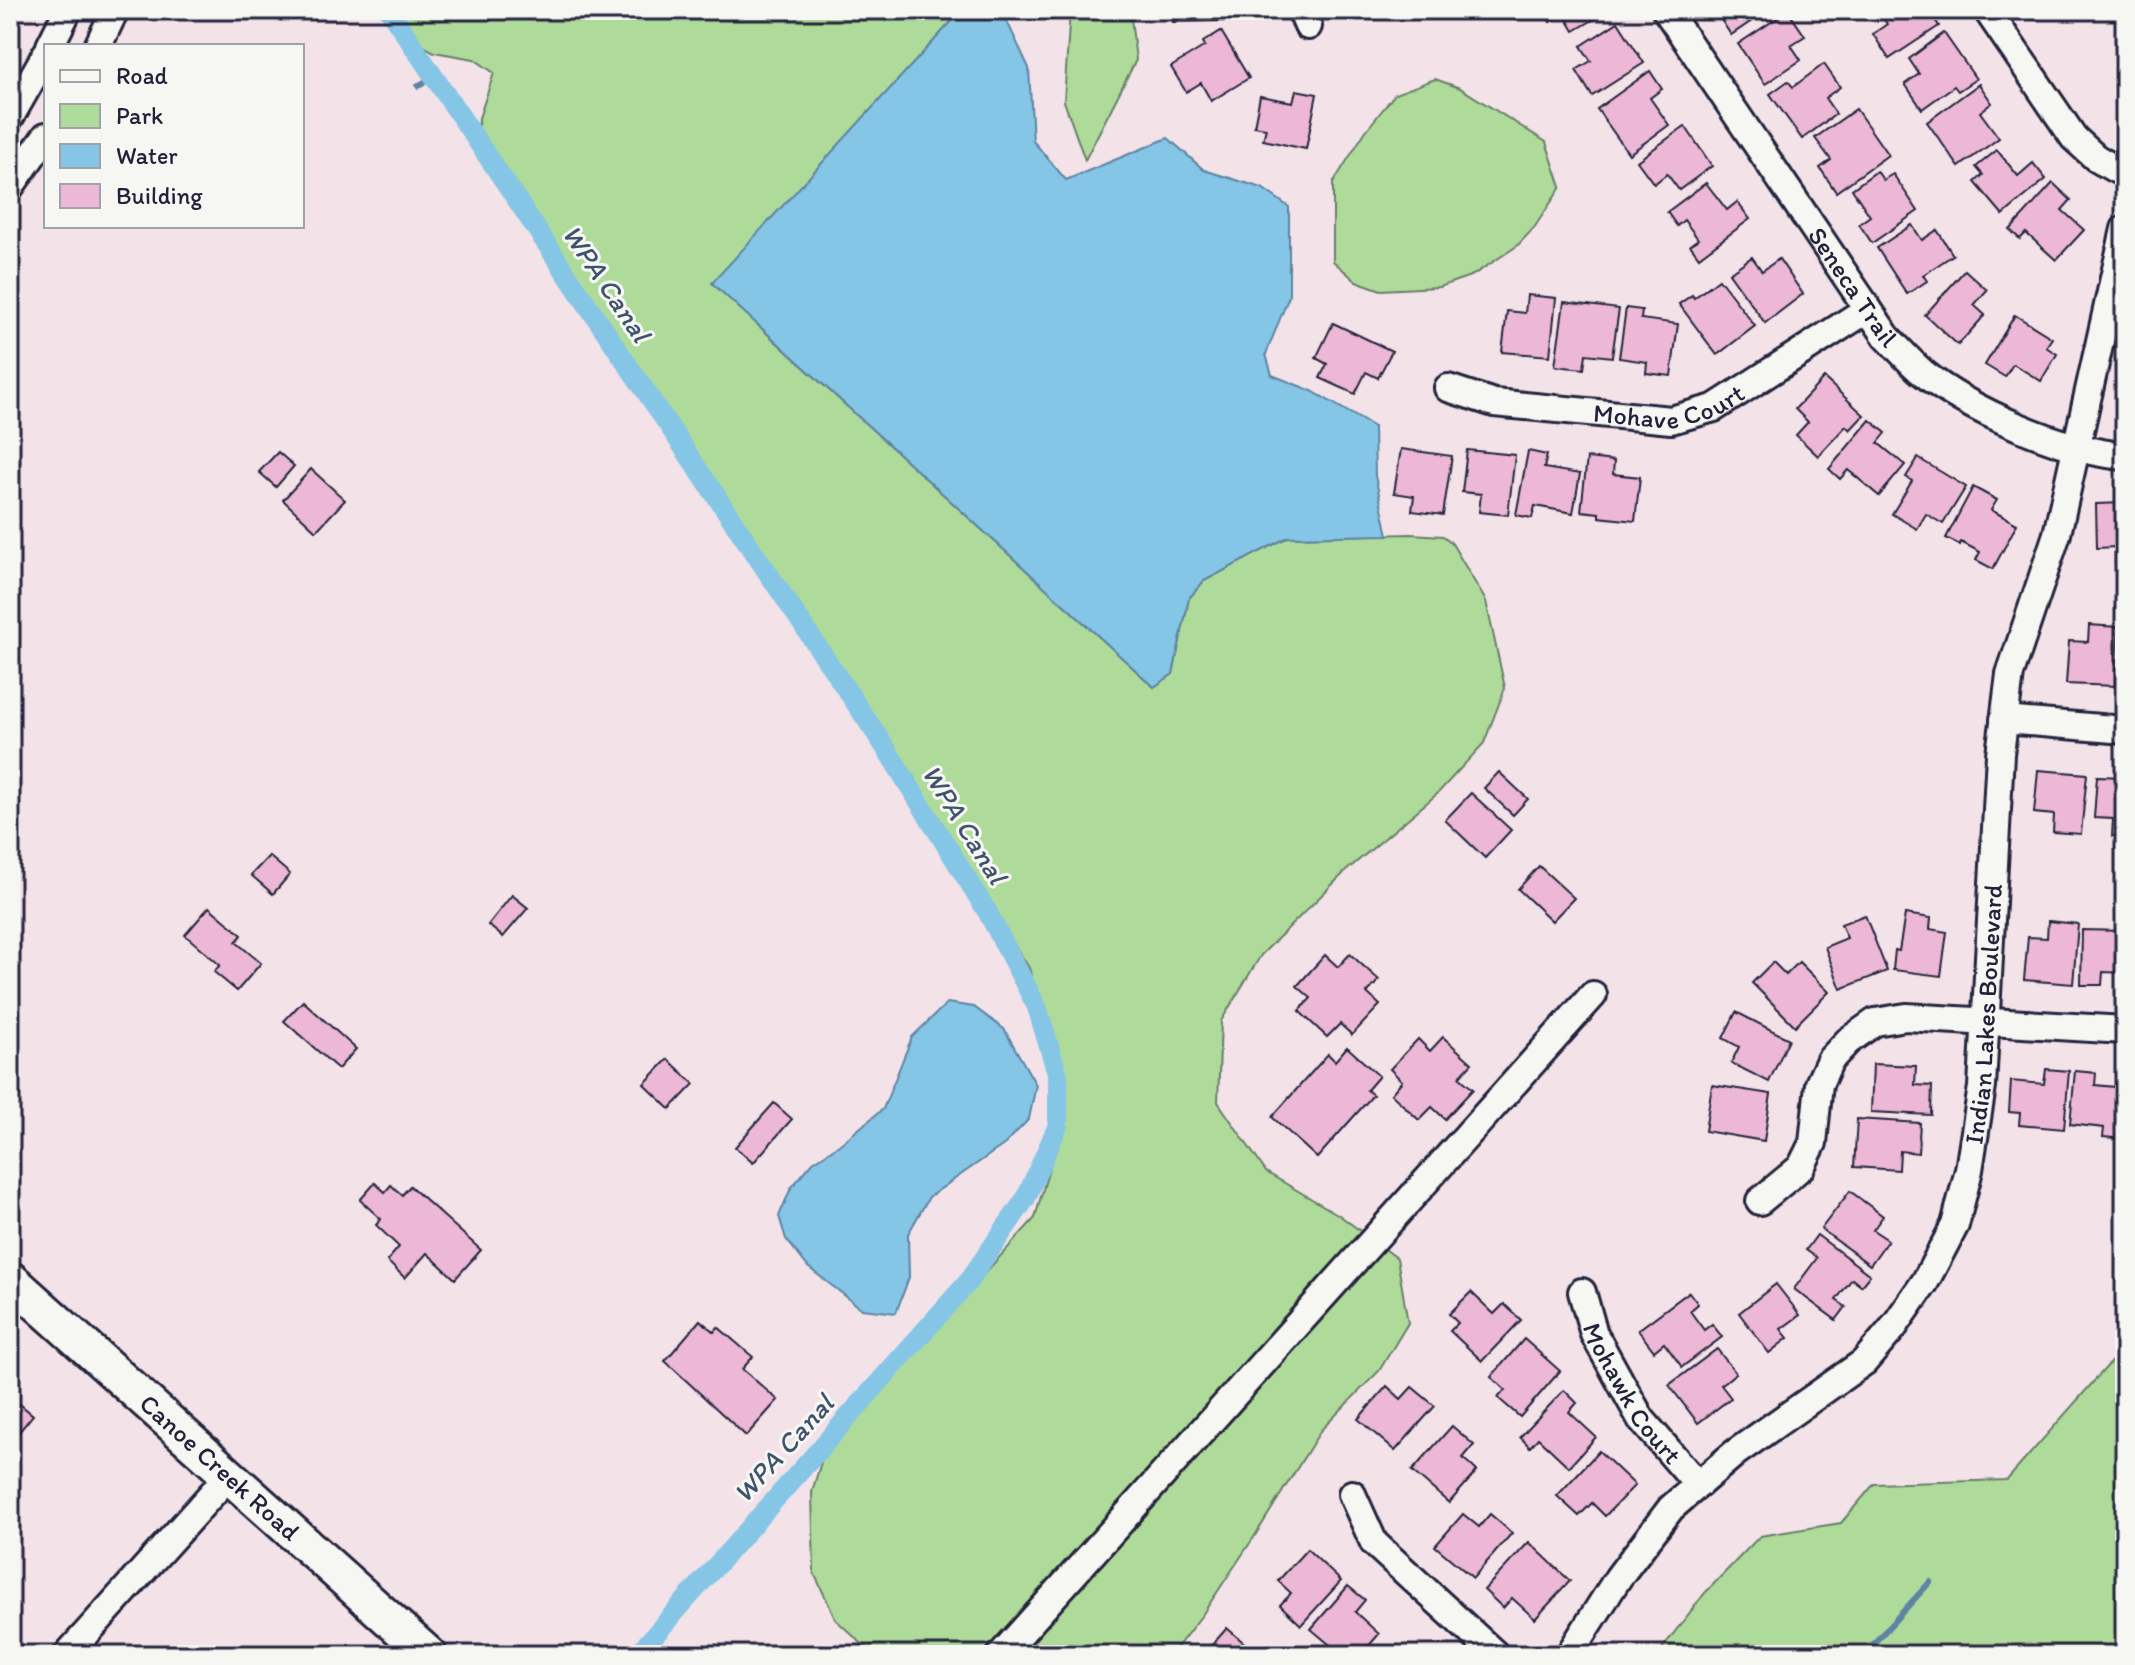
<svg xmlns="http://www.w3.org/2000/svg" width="2135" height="1665" font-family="Itim,sans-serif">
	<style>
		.green { fill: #afdb9a; stroke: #687e6a; stroke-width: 2 }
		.water { fill: #85c5e6; stroke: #5d84a2; stroke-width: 2 }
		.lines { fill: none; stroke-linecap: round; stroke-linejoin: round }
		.stream { stroke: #5d84a2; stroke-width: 6 }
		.canal { stroke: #85c5e6; stroke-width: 20 }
		.building { fill: #ecb8d5; stroke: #22223b; stroke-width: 2 }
		.minor-casing { stroke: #22223b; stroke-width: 32 }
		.major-casing { stroke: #22223b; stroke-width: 40 }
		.minor { stroke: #f6f6f2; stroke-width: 26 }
		.major { stroke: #f6f6f2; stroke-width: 34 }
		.labels { text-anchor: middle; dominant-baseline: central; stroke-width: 6; stroke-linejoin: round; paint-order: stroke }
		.street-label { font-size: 26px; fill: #22223b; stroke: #f6f6f2 }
		.water-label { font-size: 28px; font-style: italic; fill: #40536e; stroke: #f6f6f2 }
	</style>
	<rect width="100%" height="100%" fill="#f3e3e9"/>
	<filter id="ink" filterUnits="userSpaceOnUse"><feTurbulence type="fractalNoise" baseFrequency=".0125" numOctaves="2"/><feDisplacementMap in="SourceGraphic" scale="16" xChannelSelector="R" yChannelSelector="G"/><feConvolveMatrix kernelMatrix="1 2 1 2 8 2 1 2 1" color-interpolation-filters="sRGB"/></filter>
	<g filter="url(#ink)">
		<g class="green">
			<path d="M380 10H962L713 284 1154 687 1173 674 1189 598 1204 581 1288 537 1411 534 1443 536 1451 542 1486 601 1505 688 1484 743 1437 794 1347 870 1261 955 1221 1021 1218 1102 1266 1172 1339 1215 1397 1258 1408 1323 1379 1371 1321 1430 1256 1534 1202 1615 1171 1655H874L836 1620 814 1573 812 1492 825 1449 1035 1218 1067 1104 1029 968 837 668 478 147 479 118 494 73 474 59 434 52 395 29Z"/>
			<path d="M1070 10H1130L1136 60 1085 160 1064 101Z"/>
			<path d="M1435 79 1460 88 1546 142 1561 187 1534 228 1517 246 1473 275 1439 287 1381 290 1356 281 1333 261V183L1365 132 1395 94Z"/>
			<path d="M2125 1346V1655H1657L1705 1593 1760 1536 1841 1523 1874 1484 2007 1480Z"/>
		</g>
		<g class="water">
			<path d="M962 10H999L1005 17 1029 68 1033 141 1066 180 1168 138 1204 170 1262 188 1289 207V296L1266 354 1272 375 1312 391 1374 427 1375 476 1388 535 1288 537 1204 581 1189 598 1173 674 1154 687 712 283Z"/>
			<path d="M947 1003 974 1007 1004 1029 1036 1085 1029 1119 1005 1144 929 1197 908 1234 909 1277 896 1313 862 1309 808 1267 786 1239 779 1216 791 1188 813 1162 839 1145 883 1109 912 1037Z"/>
		</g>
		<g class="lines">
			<g class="stream">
				<path d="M418 86 434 76"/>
				<path d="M1863 1655 1930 1582"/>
			</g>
			<path class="canal" d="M389 10 887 750 988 913 1037 1007 1058 1076V1125L1026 1198 968 1282 637 1655"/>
		</g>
		<g class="building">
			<path d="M1173 10H1224V21L1173 22Z"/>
			<path d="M1544 10H1610L1574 31 1564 14 1550 22Z"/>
			<path d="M1726 10H1768L1731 35 1718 15Z"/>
			<path d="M1877 10H1929L1939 26 1889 59 1873 34 1887 24Z"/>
			<path d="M1788 11 1805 36 1791 45 1801 60 1765 84 1738 44Z"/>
			<path d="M1618 22 1644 63 1592 96 1576 70 1591 61 1581 46Z"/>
			<path d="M1221 31 1249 78 1211 101 1201 83 1186 92 1171 67 1205 46 1203 42Z"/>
			<path d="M1944 33 1976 79 1958 91 1954 86 1922 109 1905 84 1919 74 1909 59Z"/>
			<path d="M1824 64 1840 87 1825 98 1836 114 1802 139 1770 94 1788 81 1793 87Z"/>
			<path d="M1650 71 1662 89 1650 98 1669 125 1629 154 1597 109Z"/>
			<path d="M1979 84 1992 103 1980 112 1999 138 1959 167 1927 122Z"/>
			<path d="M1296 90 1317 94 1306 149 1263 140 1266 128 1254 126 1260 96 1293 102Z"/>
			<path d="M1856 109 1888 155 1836 192 1820 168 1831 160 1815 138Z"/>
			<path d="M1685 126 1712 166 1679 190 1667 174 1654 184 1637 161Z"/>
			<path d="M1997 150 2018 176 2033 163 2046 179 2003 215 1975 182 1983 175 1976 167Z"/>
			<path d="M1877 171 1883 180 1893 174 1918 211 1872 243 1859 224 1870 216 1852 189Z"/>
			<path d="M1706 183 1727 210 1737 202 1750 219 1699 257 1690 245 1698 239 1684 220 1677 226 1667 212Z"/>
			<path d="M2053 183 2071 200 2062 210 2084 230 2056 260 2026 233 2020 239 2010 230Z"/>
			<path d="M1912 225 1922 240 1937 230 1953 255 1923 275 1927 281 1907 294 1877 248Z"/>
			<path d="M1752 257 1762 271 1779 259 1803 294 1765 323 1729 273Z"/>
			<path d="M1965 270 1987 290 1974 305 1985 315 1958 345 1925 315Z"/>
			<path d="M1719 279 1755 326 1717 355 1679 304 1692 295 1694 298Z"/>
			<path d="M1527 295 1556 298 1550 356 1502 352 1507 311 1525 313Z"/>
			<path d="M1564 302 1619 309 1612 357 1586 354 1584 369 1555 366Z"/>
			<path d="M1626 308 1642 310 1641 319 1678 324 1671 376 1646 373 1647 362 1619 358Z"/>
			<path d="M2015 315 2052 338 2046 347 2057 354 2041 381 2013 364 2005 377 1985 365Z"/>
			<path d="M1333 323 1392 351 1378 378 1366 372 1355 394 1320 378 1327 364 1316 358Z"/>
			<path d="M1824 378 1864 415 1850 430 1846 426 1818 456 1796 435 1808 422 1795 409Z"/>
			<path d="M1870 420 1886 433 1878 443 1905 465 1879 496 1848 470 1840 479 1829 469Z"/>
			<path d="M1401 449 1452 456 1443 515 1412 511 1414 496 1394 493Z"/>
			<path d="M1467 450 1515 455 1508 515 1479 512 1481 494 1462 492Z"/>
			<path d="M1528 451 1547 455 1544 468 1580 474 1573 513 1535 506 1532 518 1516 515Z"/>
			<path d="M278 452 294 466 276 487 259 472Z"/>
			<path d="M1587 458 1614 461 1613 474 1640 477 1635 521 1599 517V513L1581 511Z"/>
			<path d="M1918 458 1966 487 1943 524 1926 514 1917 529 1892 514 1912 481 1906 477Z"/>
			<path d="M311 469 345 500 316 531 283 500Z"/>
			<path d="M1973 487 1997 500 1991 510 2017 524 1993 569 1976 560 1980 552 1961 542 1960 545 1946 538Z"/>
			<path d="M2125 503V565H2115V547L2097 548 2096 504Z"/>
			<path d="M2089 625 2118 627 2115 686 2066 684 2069 641 2088 642Z"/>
			<path d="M2038 770 2087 774 2081 834 2053 832 2054 815 2034 813Z"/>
			<path d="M1499 772 1528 799 1513 815 1484 788Z"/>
			<path d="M2097 776 2125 777V837L2112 836 2113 819 2094 818Z"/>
			<path d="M1471 793 1511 830 1485 858 1445 820Z"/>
			<path d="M269 856 290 874 273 894 251 875Z"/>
			<path d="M1539 866 1574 898 1552 921 1518 889Z"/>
			<path d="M512 895 528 908 503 937 488 925Z"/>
			<path d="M209 907 242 935 236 942 261 963 237 991 214 972 220 965 185 935Z"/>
			<path d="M1905 914 1931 918 1930 929 1947 932 1941 976 1893 970 1895 950 1899 951Z"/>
			<path d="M1865 915 1887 971 1841 989 1825 947 1847 938 1841 924Z"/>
			<path d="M2048 921 2078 924 2073 984 2024 980 2028 937 2047 938Z"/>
			<path d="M2082 930 2125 931V973L2103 972 2102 985H2081Z"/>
			<path d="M1350 954 1379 980 1367 993 1380 1005 1352 1035 1340 1024 1327 1037 1299 1011 1311 998 1297 986 1325 955 1338 967Z"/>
			<path d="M1773 962 1786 975 1799 962 1829 992 1795 1026 1752 983Z"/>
			<path d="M303 1001 356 1049 338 1069 284 1021Z"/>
			<path d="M1736 1012 1789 1039 1769 1082 1731 1063 1739 1047 1723 1038Z"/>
			<path d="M1443 1037 1472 1063 1459 1077 1473 1089 1445 1119 1432 1107 1419 1120 1391 1094 1402 1081 1390 1069 1418 1039 1430 1051Z"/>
			<path d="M1347 1047 1379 1076 1367 1090 1373 1095 1317 1158 1272 1117 1328 1054 1335 1061Z"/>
			<path d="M668 1059 694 1084 670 1109 644 1084Z"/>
			<path d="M1873 1064 1916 1066 1915 1085 1932 1086 1931 1115 1871 1112Z"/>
			<path d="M2046 1069 2069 1071 2064 1129 2019 1125 2020 1113 2009 1112 2011 1081 2044 1084Z"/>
			<path d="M2075 1071 2096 1073 2095 1085 2125 1088V1139L2103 1137 2104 1128 2070 1124Z"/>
			<path d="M1712 1085 1771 1094 1764 1141 1705 1131Z"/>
			<path d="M774 1103 792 1119 753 1163 735 1147Z"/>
			<path d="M1857 1119 1920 1123 1918 1153 1900 1151 1899 1170 1854 1167Z"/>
			<path d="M375 1183 385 1192 391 1185 402 1195 410 1186 481 1250 455 1279 427 1253 405 1278 387 1261 399 1247 376 1225 381 1219 360 1200Z"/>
			<path d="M1850 1191 1883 1216 1873 1230 1888 1240 1870 1265 1821 1229Z"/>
			<path d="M1817 1235 1870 1275 1861 1286 1852 1279 1836 1300 1846 1307 1836 1320 1794 1289 1817 1258 1806 1250Z"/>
			<path d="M1776 1284 1800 1315 1781 1329 1788 1338 1769 1353 1739 1313Z"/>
			<path d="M1471 1292 1494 1314 1504 1304 1521 1320 1482 1361 1450 1331 1458 1323 1449 1314Z"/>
			<path d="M1689 1292 1698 1304 1690 1311 1704 1330 1712 1324 1722 1337 1682 1367 1664 1343 1654 1351 1638 1330Z"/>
			<path d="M700 1320 714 1332 718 1327 753 1357 742 1369 778 1400 746 1436 665 1361Z"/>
			<path d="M1524 1339 1560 1371 1520 1417 1498 1398 1505 1390 1491 1377Z"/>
			<path d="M1717 1349 1736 1373 1721 1385 1731 1398 1698 1423 1669 1385Z"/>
			<path d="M1387 1386 1401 1399 1412 1387 1435 1406 1395 1451 1358 1419Z"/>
			<path d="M1564 1390 1577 1403 1569 1412 1596 1437 1569 1467 1538 1438 1530 1447 1520 1437Z"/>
			<path d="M10 1396 33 1415 10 1443Z"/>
			<path d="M1452 1426 1474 1445 1463 1458 1477 1471 1449 1503 1412 1471Z"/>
			<path d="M1599 1451 1635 1485 1605 1516 1592 1503 1579 1516 1557 1496Z"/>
			<path d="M1463 1514 1479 1527 1490 1514 1512 1533 1473 1578 1435 1546Z"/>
			<path d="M1529 1542 1570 1581 1535 1619 1512 1598 1503 1608 1484 1590Z"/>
			<path d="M1307 1549 1341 1581 1301 1625 1280 1605 1291 1593 1278 1581Z"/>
			<path d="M1348 1586 1365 1600 1355 1612 1379 1634 1361 1655 1352 1649 1347 1655H1342L1311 1629Z"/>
			<path d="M1227 1628 1258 1655H1203Z"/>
		</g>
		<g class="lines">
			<g class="minor-casing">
				<g id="minor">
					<path d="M1301 10 1308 26"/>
					<path id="s1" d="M1666 10 1887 337C1898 348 1909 361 1922 372 1969 410 2064 452 2125 456"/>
					<path d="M1987 10 2074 138 2096 158 2115 169 2125 171"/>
					<path d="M50 46 68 10"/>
					<path d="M98 46 115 10"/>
					<path d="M10 117 46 54"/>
					<path d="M10 187 46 136"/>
					<path id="s2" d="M1448 388 1494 403 1671 420 1714 408 1868 309"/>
					<path d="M2004 720 2125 730"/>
					<path d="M1760 1201 1801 1167 1813 1143 1819 1084 1830 1060 1848 1041 1875 1022 1906 1017 2125 1030"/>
					<path id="s3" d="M1582 1292 1594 1334 1641 1419 1698 1485"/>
					<path d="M1352 1494 1374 1543 1496 1655"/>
					<path d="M67 1655 229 1475"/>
					<path d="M1001 1655 1593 995"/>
					<path id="s4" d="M1569 1655 1618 1578 1671 1508 1735 1453 1864 1362 1893 1328 1925 1282 1955 1225 1969 1170 1982 1087 2000 754 2010 674 2057 534 2125 229"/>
				</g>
			</g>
			<g class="major-casing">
				<g id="major">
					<path id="s5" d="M10 1279 429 1655"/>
				</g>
			</g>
			<use href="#minor" class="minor"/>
			<use href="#major" class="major"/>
		</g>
	</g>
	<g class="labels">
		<g class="street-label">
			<text stroke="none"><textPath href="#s1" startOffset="334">Seneca Trail</textPath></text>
			<text stroke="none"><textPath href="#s2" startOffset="226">Mohave Court</textPath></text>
			<text stroke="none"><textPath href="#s4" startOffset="800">Indian Lakes Boulevard</textPath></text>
			<text stroke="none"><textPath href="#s3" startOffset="114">Mohawk Court</textPath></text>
			<text stroke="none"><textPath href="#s5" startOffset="282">Canoe Creek Road</textPath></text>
		</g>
		<g class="water-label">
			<text transform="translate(607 283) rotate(56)">WPA Canal</text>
			<text transform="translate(965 824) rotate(58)">WPA Canal</text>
			<text transform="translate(783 1448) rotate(-48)">WPA Canal</text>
		</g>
	</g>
	<rect width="2135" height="1665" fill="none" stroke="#f6f6f2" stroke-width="40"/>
	<rect x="20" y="20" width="2095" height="1625" fill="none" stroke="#22223b" stroke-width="3" filter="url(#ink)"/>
	<rect x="44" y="44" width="260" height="184" fill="#f6f6f2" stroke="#a1a1a9" stroke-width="2"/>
	<rect x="60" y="70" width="40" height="12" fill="#f6f6f2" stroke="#a1a1a9" stroke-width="2"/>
	<text x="116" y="84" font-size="24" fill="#22223b">Road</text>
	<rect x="60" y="104" width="40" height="24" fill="#afdb9a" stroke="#a1a1a9" stroke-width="2"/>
	<text x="116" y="124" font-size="24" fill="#22223b">Park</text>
	<rect x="60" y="144" width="40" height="24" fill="#85c5e6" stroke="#a1a1a9" stroke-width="2"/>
	<text x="116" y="164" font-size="24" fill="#22223b">Water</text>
	<rect x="60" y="184" width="40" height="24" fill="#ecb8d5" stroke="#a1a1a9" stroke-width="2"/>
	<text x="116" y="204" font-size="24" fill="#22223b">Building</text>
</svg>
